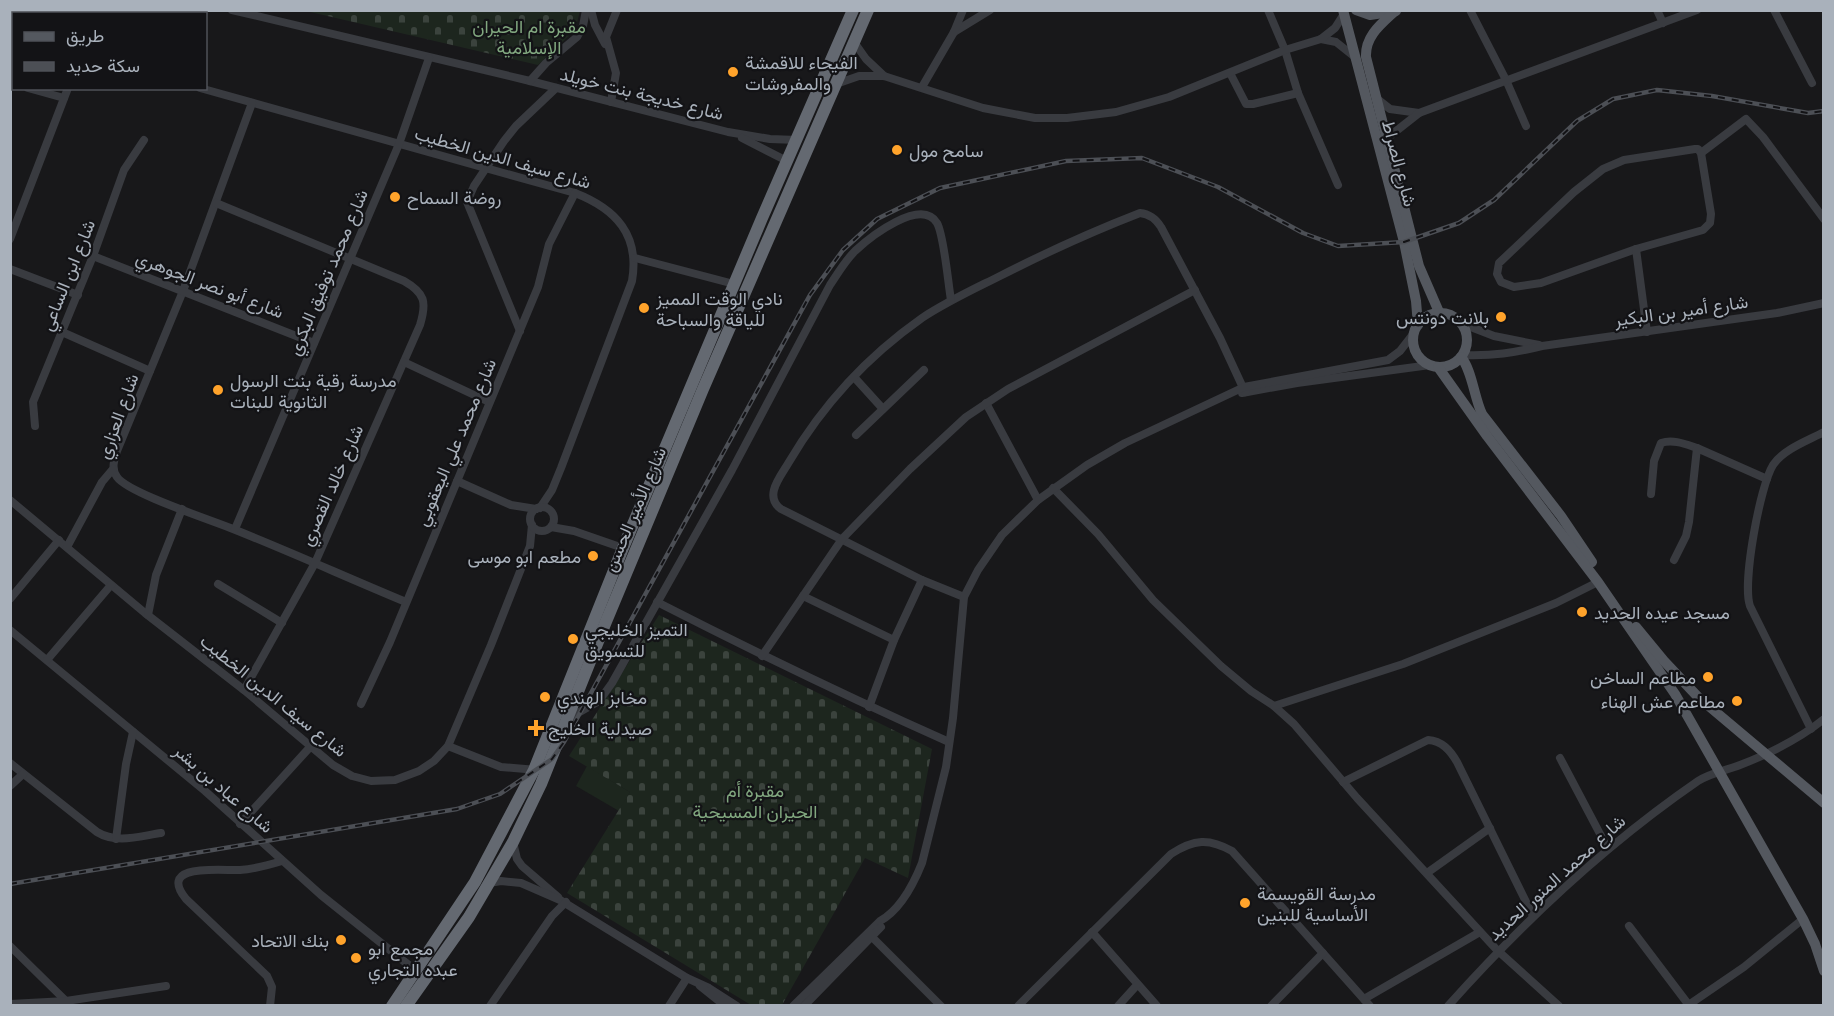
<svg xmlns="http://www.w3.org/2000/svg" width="1834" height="1016" font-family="'Golos Text',Vazirmatn,sans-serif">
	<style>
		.grass { fill: #1d261e }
		.cemetery { fill: url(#cemetery-stones) }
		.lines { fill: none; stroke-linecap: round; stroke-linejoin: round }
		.minor { stroke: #393b40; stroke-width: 8 }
		.major { stroke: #54585f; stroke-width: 10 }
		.highway { stroke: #646971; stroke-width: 12 }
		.rail-casing { stroke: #4c4f55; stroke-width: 4.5 }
		.rail { stroke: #131316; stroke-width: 2; stroke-dasharray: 7; stroke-linecap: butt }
		.poi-dot { fill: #ffa32b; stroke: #131316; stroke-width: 2 }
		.labels { text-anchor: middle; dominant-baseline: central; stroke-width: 4.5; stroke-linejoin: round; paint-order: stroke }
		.park-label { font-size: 18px; fill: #81a77f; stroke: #131316 }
		.poi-label { font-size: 18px; fill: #a9b1bb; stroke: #131316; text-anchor: start }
		.street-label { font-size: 18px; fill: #a9b1bb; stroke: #131316 }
	</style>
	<defs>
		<pattern id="cemetery-stones" width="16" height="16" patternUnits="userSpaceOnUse" patternTransform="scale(1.5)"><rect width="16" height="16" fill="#1d261e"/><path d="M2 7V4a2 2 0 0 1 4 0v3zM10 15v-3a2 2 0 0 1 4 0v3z" fill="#3b433d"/></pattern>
	</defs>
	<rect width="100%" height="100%" fill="#18181a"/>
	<path class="grass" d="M587 766 630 792 619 811 576 786Z"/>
	<g class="cemetery">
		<path d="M306 11H580L575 30 538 65Z"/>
		<path d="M659 615 932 749 908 878 865 858 782 1005H751L567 893 630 792 569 756Z"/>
	</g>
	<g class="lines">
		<g class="minor">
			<path d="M232 10 530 81 728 132 770 139 797 140"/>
			<path d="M591 10 595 25 605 44"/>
			<path d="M1268 10 1285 50 1298 93 1338 185"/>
			<path d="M1470 10 1506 80 1526 126"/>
			<path d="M1657 10 1663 23"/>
			<path d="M1774 10 1812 83"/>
			<path d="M39 14 40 10"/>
			<path d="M173 14 174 10"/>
			<path d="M954 32 990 10"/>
			<path d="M1321 39 1336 42 1356 58"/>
			<path d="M854 42 866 59 884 76"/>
			<path d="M1230 73 1246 104H1253L1298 93"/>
			<path d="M530 81 546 63 577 37 583 26 586 10"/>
			<path d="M10 84H14"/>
			<path d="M836 84 859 76H884L983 108 1035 118H1067L1116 112 1169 97 1285 50 1321 39 1335 28 1344 14"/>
			<path d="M922 87 954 32 963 10"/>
			<path d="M28 88 64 98"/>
			<path d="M200 88 575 193C616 209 640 235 632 281L561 468 552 490 540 508"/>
			<path d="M1376 98 1390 109 1419 113"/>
			<path d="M611 102 616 73 606 37 617 10"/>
			<path d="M252 103 183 291 117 451C114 460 111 469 117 477 128 493 211 520 233 529 291 552 348 578 406 602"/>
			<path d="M742 138 787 161"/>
			<path d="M1386 139 1419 113 1697 10"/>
			<path d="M1695 149H1698L1701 153 1711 214 1710 223 1703 230 1636 249 1541 283 1514 287 1501 282 1497 274 1499 263 1574 192 1603 169 1624 160Z"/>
			<path d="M1701 153 1746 119 1763 137 1824 219"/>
			<path d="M216 203 404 281C425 293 427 302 420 325L315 563 244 690"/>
			<path d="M10 239 68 88"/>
			<path d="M1636 249 1647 332"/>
			<path d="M93 256 314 343"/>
			<path d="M635 258 734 284"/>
			<path d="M10 269 78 295"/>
			<path d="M1463 324 1494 336 1539 345"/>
			<path d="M520 331 467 202 474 186 504 141 516 126 556 88"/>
			<path d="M62 332 150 371"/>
			<path d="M1463 355C1493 356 1514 353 1542 346L1777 313 1824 303"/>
			<path d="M404 362 489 402"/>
			<path d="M854 377 883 409"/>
			<path d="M1242 393 1297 383 1430 365"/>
			<path d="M986 403 1038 500"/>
			<path d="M35 426 33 402 93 256 124 170 144 140"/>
			<path d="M856 435 924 370"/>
			<path d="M457 481 511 505 536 509"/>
			<path d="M1053 488 1098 534 1153 600 1221 666 1251 691 1274 706 1294 724 1357 798 1497 950 1559 1006"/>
			<path d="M1651 494 1654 461 1661 443C1673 439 1685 444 1697 448"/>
			<path d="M10 500 145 613 244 690 333 765 352 776 371 781 395 780 419 771 434 761 448 746 491 645 530 546 532 525"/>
			<circle cx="542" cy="519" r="12"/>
			<path d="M551 527 574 531 623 548"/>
			<path d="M235 529 399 144 429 58"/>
			<path d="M67 547 102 482 113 469"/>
			<path d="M1674 560 1686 536 1689 522 1697 448 1767 479"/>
			<path d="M218 584 282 623"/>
			<path d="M803 596 894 640"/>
			<path d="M964 597 922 580 781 509C763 496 781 476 789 462 822 406 868 356 922 318 946 302 972 290 998 277 1045 253 1091 232 1140 213 1150 214 1156 219 1161 227L1220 338 1245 392"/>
			<path d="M10 599 59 540"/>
			<path d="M657 602C753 651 850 698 949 742"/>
			<path d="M148 615 156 575 182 509"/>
			<path d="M10 630 205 791 321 895 415 970"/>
			<path d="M762 656 842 539 910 469 966 417 1008 389 1195 290"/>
			<path d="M47 660 111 585"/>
			<path d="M361 704 390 642 538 287 549 244 575 193"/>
			<path d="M1274 706 1403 664 1556 603 1598 582"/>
			<path d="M869 707 894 640 922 580"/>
			<path d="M569 718 599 701 612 683 732 470 830 285C838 273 845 261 855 251 870 237 921 197 937 223 944 235 948 283 951 300"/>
			<path d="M1811 729 1750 606C1742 583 1760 486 1773 465 1784 449 1807 441 1824 432"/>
			<path d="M448 746 501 767 537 770"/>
			<path d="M1560 758 1608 849"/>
			<path d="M10 763 97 832C116 844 140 836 161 833"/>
			<path d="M1343 782 1428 740C1442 741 1450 750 1457 762L1533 916"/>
			<path d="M10 786 23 774"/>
			<path d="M240 824 311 746"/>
			<path d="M116 839 126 764 133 732"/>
			<path d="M513 842 517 859 522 866 558 897"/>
			<path d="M1427 873 1490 828"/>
			<path d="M489 883 501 881 521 883 560 900 687 978 709 988 737 1006"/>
			<path d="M1629 926 1688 1004"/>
			<path d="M1092 932 1157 1006"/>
			<path d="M869 934 941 1006"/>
			<path d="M10 946 68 1003"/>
			<path d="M700 986 725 1006"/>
			<path d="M1364 999 1480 932"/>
			<path d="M10 1004 66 1001 166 986"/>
			<path d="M270 1006 272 987 267 976 186 899C156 862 223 871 240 870 255 869 269 865 282 861"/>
			<path d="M490 1006 552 916 566 902"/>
			<path d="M669 1006 687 978"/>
			<path d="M793 1006 880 921C900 910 914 883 922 863L946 767 953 718 964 597 978 570 1002 535 1038 500 1087 465 1125 443 1244 387 1388 360 1400 351 1414 333"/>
			<path d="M804 1006 881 927"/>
			<path d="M1018 1006 1171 854C1194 839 1209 838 1232 851L1370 1006"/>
			<path d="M1118 1006 1137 985"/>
			<path d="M1271 1006 1323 953"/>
			<path d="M1448 1006C1523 922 1605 845 1698 781 1710 773 1727 770 1740 765 1771 753 1798 740 1824 719"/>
			<path d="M1687 1006 1744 967 1803 919"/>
		</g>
		<g class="major">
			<path d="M1343 10 1404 242 1416 301 1418 325"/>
			<path d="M1356 10 1370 15 1396 11"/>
			<path d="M1395 11C1381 24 1365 36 1366 57L1419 266 1439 312"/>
			<circle cx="1440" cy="340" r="27"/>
			<path d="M1461 357C1472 370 1474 397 1482 414L1561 516 1592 562"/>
			<path d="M1438 367 1487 436 1598 582 1675 694 1803 919 1815 944 1824 971"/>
			<path d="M1636 627 1664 661 1698 697 1824 803"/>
		</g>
		<g class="highway">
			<path d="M392 1006 475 882 534 770 623 548 762 218 853 10"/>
			<path d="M406 1006 469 917 513 842 541 784 605 624 703 389 868 10"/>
		</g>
		<g class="rail-casing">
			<path id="rail" d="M10 884 457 809 500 794 552 759 564 742 810 295 843 250 877 219 940 188 1066 161 1142 158 1218 187 1303 233 1338 246 1404 242 1459 223 1494 200 1577 121 1613 99 1657 90 1712 96 1808 113 1824 111"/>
		</g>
		<use href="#rail" class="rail"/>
	</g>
	<g class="poi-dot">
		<circle cx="733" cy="72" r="6"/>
		<circle cx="897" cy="150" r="6"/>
		<circle cx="395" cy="197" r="6"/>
		<circle cx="644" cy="308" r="6"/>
		<circle cx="1501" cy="317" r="6"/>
		<circle cx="218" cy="390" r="6"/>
		<circle cx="593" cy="556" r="6"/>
		<circle cx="1582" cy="612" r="6"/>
		<circle cx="573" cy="639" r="6"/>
		<circle cx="1708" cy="677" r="6"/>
		<circle cx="545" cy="697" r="6"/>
		<circle cx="1737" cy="701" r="6"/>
		<path d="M533 719h6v6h6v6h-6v6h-6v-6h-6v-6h6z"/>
		<circle cx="1245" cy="903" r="6"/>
		<circle cx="341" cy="940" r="6"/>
		<circle cx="356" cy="958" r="6"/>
	</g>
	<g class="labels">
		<g class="park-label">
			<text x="529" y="26">مقبرة ام الحيران<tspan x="529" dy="21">الإسلامية</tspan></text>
			<text x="755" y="790">مقبرة أم<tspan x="755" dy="21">الحيران المسيحية</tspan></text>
		</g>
		<g class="poi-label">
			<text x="745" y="62">الفيحاء للاقمشة<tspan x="745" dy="21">والمفروشات</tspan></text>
			<text x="909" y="150">سامح مول</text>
			<text x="407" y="197">روضة السماح</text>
			<text x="656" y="298">نادي الوقت المميز<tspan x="656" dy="21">للياقة والسباحة</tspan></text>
			<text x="1489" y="317" text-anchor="end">بلانت دونتس</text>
			<text x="230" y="380">مدرسة رقية بنت الرسول<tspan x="230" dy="21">الثانوية للبنات</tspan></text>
			<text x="581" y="556" text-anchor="end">مطعم ابو موسى</text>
			<text x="1594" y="612">مسجد عيده الحديد</text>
			<text x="585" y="629">التميز الخليجي<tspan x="585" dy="21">للتسويق</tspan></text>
			<text x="1696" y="677" text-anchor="end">مطاعم الساخن</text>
			<text x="557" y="697">مخابز الهندي</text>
			<text x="1725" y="701" text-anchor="end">مطاعم عش الهناء</text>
			<text x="548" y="728">صيدلية الخليج</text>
			<text x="1257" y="893">مدرسة القويسمة<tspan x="1257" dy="21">الأساسية للبنين</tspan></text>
			<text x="329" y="940" text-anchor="end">بنك الاتحاد</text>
			<text x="368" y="948">مجمع ابو<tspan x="368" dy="21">عبده التجاري</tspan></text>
		</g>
		<g class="street-label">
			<text transform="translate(642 93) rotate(14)">شارع خديجة بنت خويلد</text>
			<text transform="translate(503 157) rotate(16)">شارع سيف الدين الخطيب</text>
			<text transform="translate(1400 163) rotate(75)">شارع الصراط</text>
			<text transform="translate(327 272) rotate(-67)">شارع محمد توفيق البكري</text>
			<text transform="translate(67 275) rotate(-68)">شارع ابن الساعي</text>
			<text transform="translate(210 284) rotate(21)">شارع أبو نصر الجوهري</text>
			<text transform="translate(1681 310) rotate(-8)">شارع أمير بن البكير</text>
			<text transform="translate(117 416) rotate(-70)">شارع العزاري</text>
			<text transform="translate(455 442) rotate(-67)">شارع محمد علي اليعقوبي</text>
			<text transform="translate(331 485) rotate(-66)">شارع خالد القصري</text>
			<text transform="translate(634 509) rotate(-67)">شارع الأمير الحسن</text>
			<text transform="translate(274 695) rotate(39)">شارع سيف الدين الخطيب</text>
			<text transform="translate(224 788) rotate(41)">شارع عباد بن بشر</text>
			<text transform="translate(1556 877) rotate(-42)">شارع محمد المنور الحديد</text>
		</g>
	</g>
	<rect width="1834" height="1016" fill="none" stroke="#a9b1bb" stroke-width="24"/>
	<rect x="12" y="12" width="195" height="78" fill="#131316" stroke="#4f5258" stroke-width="1.5"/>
	<rect x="24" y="32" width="30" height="9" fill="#54585f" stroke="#4f5258" stroke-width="1.5"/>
	<text x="66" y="42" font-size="18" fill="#a9b1bb">طريق</text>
	<rect x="24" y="62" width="30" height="9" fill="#4c4f55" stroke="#4f5258" stroke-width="1.5"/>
	<text x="66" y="72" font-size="18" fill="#a9b1bb">سكة حديد</text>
</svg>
